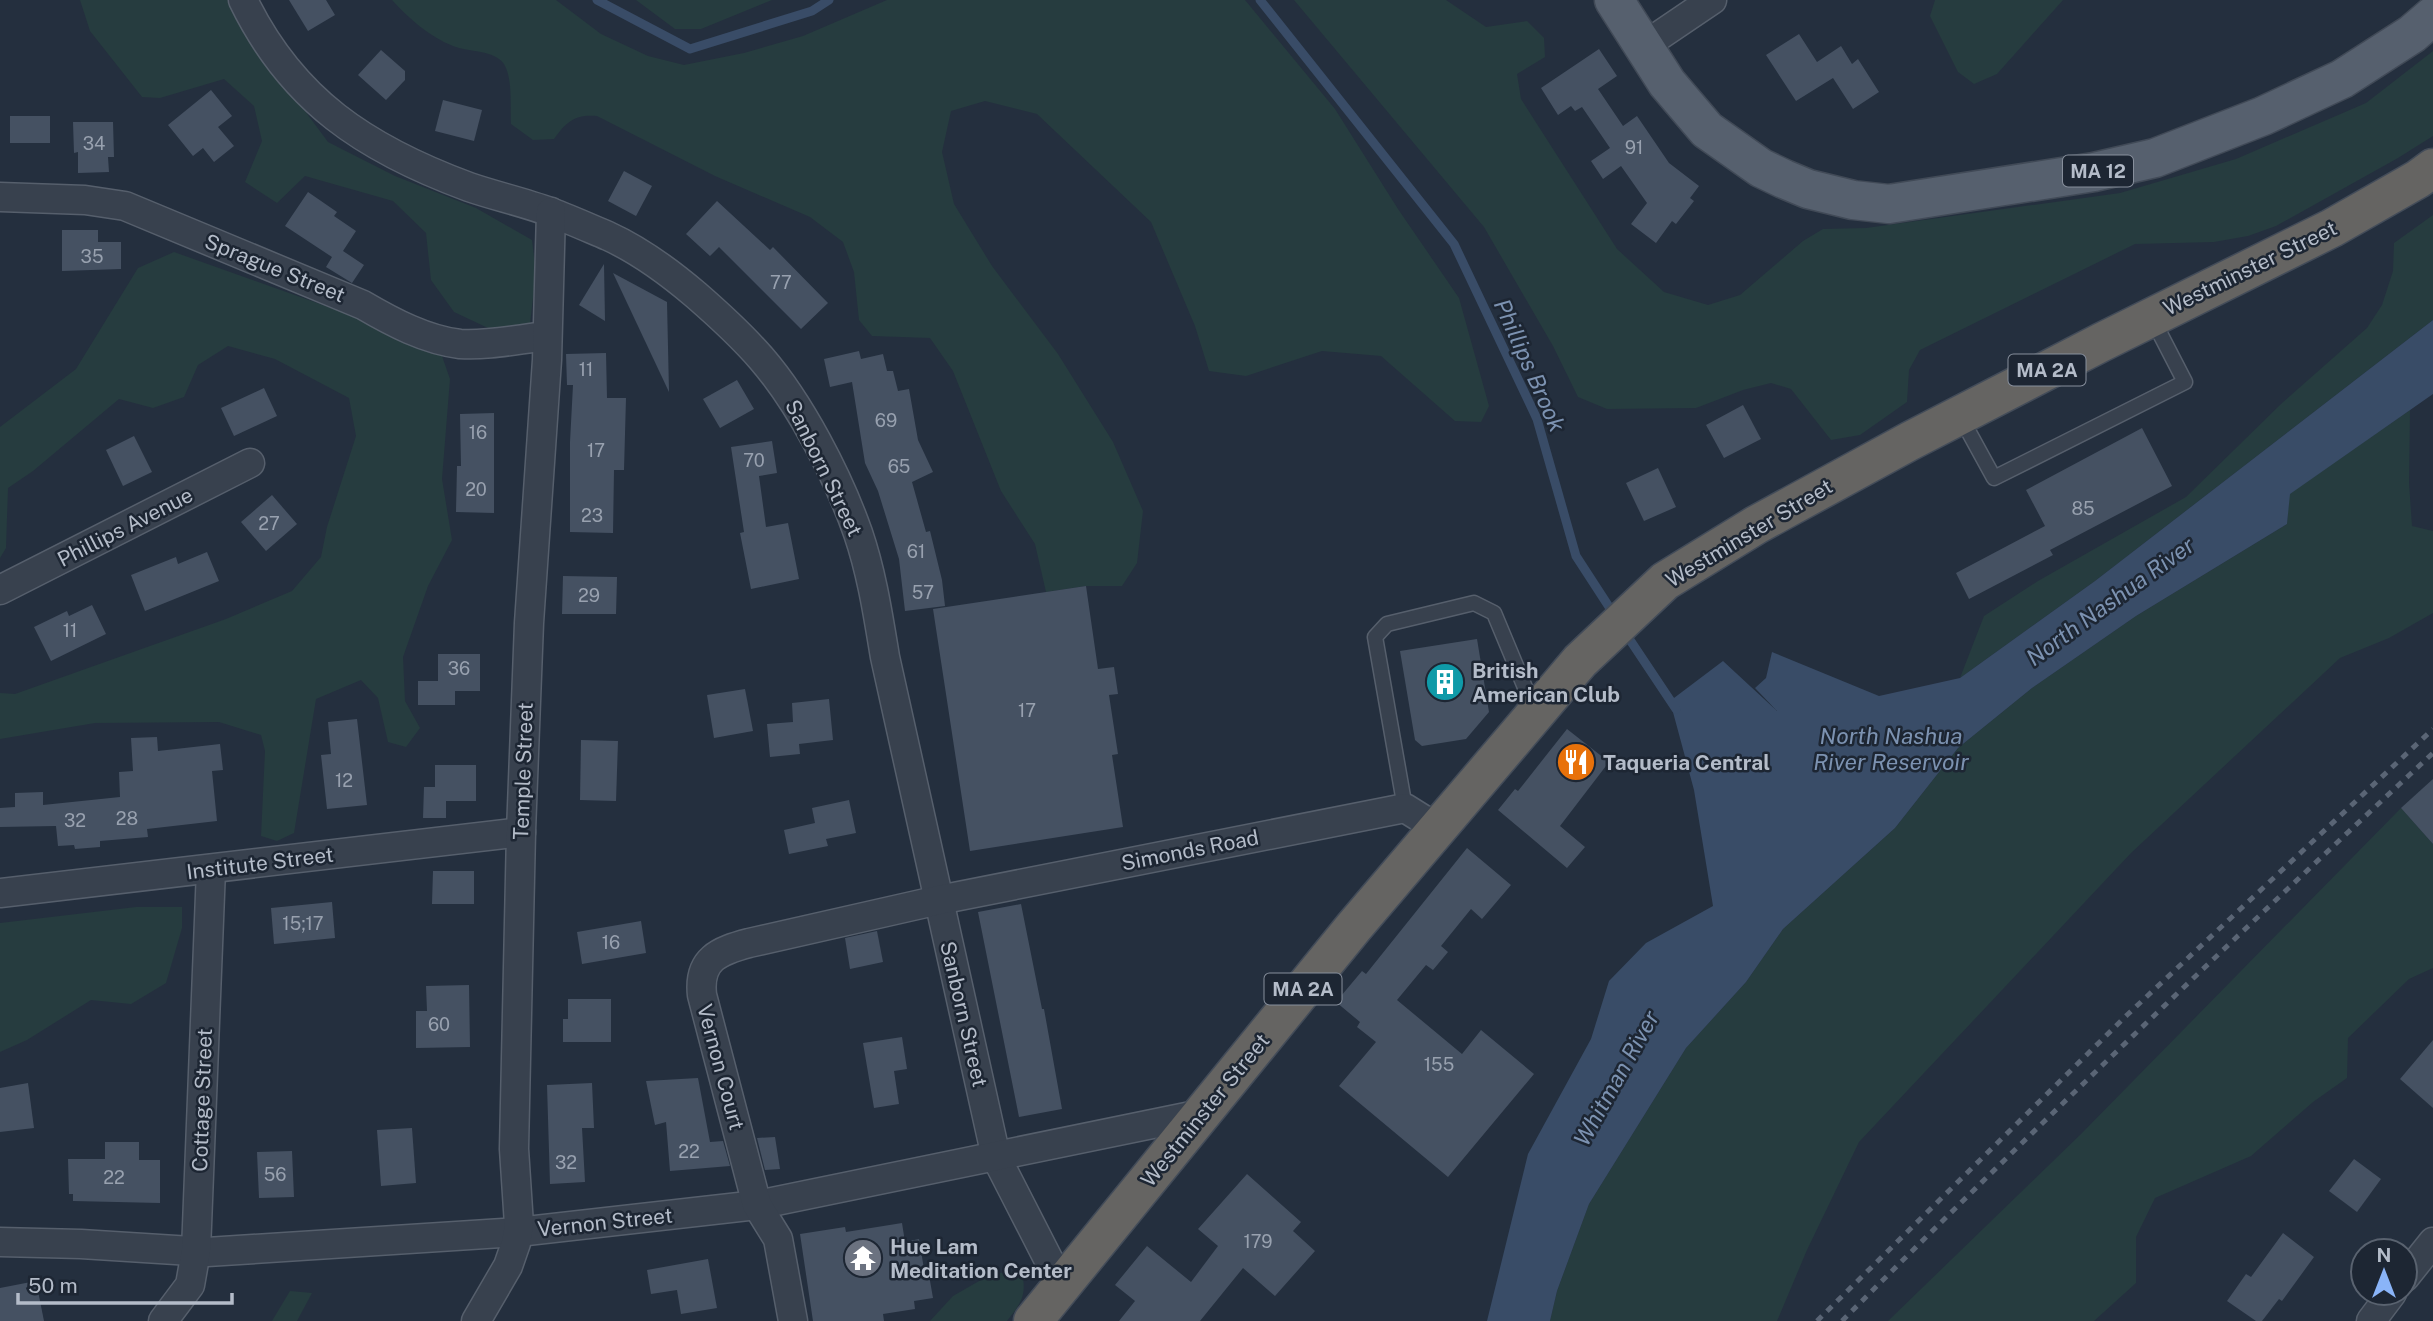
<svg xmlns="http://www.w3.org/2000/svg" width="2433" height="1321" font-family="'Public Sans',sans-serif">
	<style>
		.green { fill: #263c3f }
		.water { fill: #394c67 }
		.lines { fill: none; stroke-linecap: round; stroke-linejoin: round }
		.stream { stroke: #394c67; stroke-width: 9 }
		.building { fill: #455162 }
		.service-casing { stroke: #565f6c; stroke-width: 17 }
		.minor-casing { stroke: #565f6c; stroke-width: 31 }
		.primary-casing { stroke: #414a57; stroke-width: 41 }
		.trunk-casing { stroke: #434c59; stroke-width: 41 }
		.service { stroke: #38414e; stroke-width: 14 }
		.minor { stroke: #38414e; stroke-width: 28 }
		.primary { stroke: #56606e; stroke-width: 38 }
		.trunk { stroke: #656462; stroke-width: 38 }
		.rail { stroke: #5a6575; stroke-width: 5; stroke-dasharray: 7 7; stroke-linecap: butt }
		.labels { text-anchor: middle; dominant-baseline: central; stroke-width: 5; stroke-linejoin: round; paint-order: stroke }
		.number-label { font-size: 18px; fill: #98a1af }
		.shield { fill: #1d2633; stroke: #878f9c; stroke-width: 2 }
		.shield-label { font-size: 19px; font-weight: bold; fill: #b4bcc9 }
		.street-label { font-size: 21px; fill: #b4bcc9; stroke: #1d2633 }
		.poi-label { font-size: 21px; font-weight: bold; fill: #b4bcc9; stroke: #1d2633; text-anchor: start }
		.water-label { font-size: 23px; font-style: italic; fill: #7c92b1; stroke: #1d2633 }
	</style>
	<rect width="100%" height="100%" fill="#242f3e"/>
	<g class="green">
		<path d="M80 0H229L242 26 328 142 395 176 476 208 532 240 536 273 530 324 488 328 454 312 431 280 426 233 393 201 305 176 277 203 245 182 262 141 254 106 224 79 160 98 142 97 90 31Z"/>
		<path d="M392 0H556L601 34 648 56 684 65 744 53 803 36 887 0H1245L1335 109 1398 209 1459 298 1489 406 1481 422 1455 421 1381 356 1322 351 1246 376 1209 371 1195 326 1151 222 1037 114 985 101 951 111 942 152 954 204 992 266 1058 354 1113 442 1143 511 1137 563 1122 586H1086L1046 592 1035 544 1001 491 953 371 930 338 872 336 859 320 854 272 843 242 810 217 715 176 597 116C575 114 566 122 554 139L533 140 511 124C510 107 513 79 504 64 495 50 468 52 453 46 430 37 408 18 392 0Z"/>
		<path d="M636 0H772L701 29H675Z"/>
		<path d="M1294 0H1446L1486 27 1527 21 1544 38 1545 57 1517 74 1521 99 1617 249 1664 292 1708 305 1740 295 1803 241 1823 229 1866 228 2120 193 2236 159 2366 103 2433 51V136L2398 158 2276 226 2248 236 2214 242 2135 244 1920 350 1909 370 1907 402 1860 435 1831 440 1791 389 1771 383 1743 390 1696 408 1607 409 1578 397 1553 346 1484 227Z"/>
		<path d="M1935 0H2063L1997 74 1974 84 1958 72 1930 16Z"/>
		<path d="M2433 215V320L2095 581 1960 678 1984 616 2038 581 2186 497 2281 404 2367 328 2382 305 2393 271 2394 243Z"/>
		<path d="M174 252 379 325 442 356 450 379 442 479 452 540 428 586 403 657 405 701 420 728 406 747 388 742 378 698 361 680 316 699 294 833 277 841 261 836 265 751 261 735 219 722 95 723 0 739V693L15 694 226 619 292 591 321 557 327 527 356 436 349 398 275 359 228 346 198 365 184 397 153 408 119 399 33 471 8 488 6 548 0 558V427L76 369 138 268Z"/>
		<path d="M2410 410 2409 483 2412 526 2433 531V613L2389 638 2340 658 2131 853 1859 1142 1807 1250 1777 1321H1550L1557 1291 1589 1204 1686 1048 1746 982 1783 929 1895 828 1958 748 2032 688 2136 616 2287 524 2289 494Z"/>
		<path d="M2401 808 2433 844V968L2409 979 2348 1038 2347 1078 2313 1102 2251 1156 2155 1198 2136 1237V1283L2094 1321H1888L2081 1134Z"/>
		<path d="M136 907H182V928L166 983 131 1004 91 1000 27 1040 0 1052V923Z"/>
		<path d="M1022 1272C1027 1296 1021 1303 1007 1321H930L953 1296 993 1273Z"/>
		<path d="M290 1291 312 1293 297 1321H272Z"/>
	</g>
	<path class="water" d="M2433 320V394L2290 494 2287 524 2136 616 2032 688 1958 748 1895 828 1783 929 1746 982 1686 1048 1589 1204 1557 1291 1550 1321H1487L1528 1154 1591 1039 1609 981 1646 943 1713 906 1694 790 1670 701 1723 661 1777 711 1755 688 1766 678 1772 652 1879 696 1960 678 2095 581Z"/>
	<g class="lines">
		<g class="stream">
			<path d="M597 0 690 49 812 11 829 0"/>
			<path d="M1260 0 1454 244 1537 419 1576 556 1615 616"/>
			<path d="M1624 631 1676 709"/>
		</g>
	</g>
	<g class="building">
		<path d="M289 0H326L335 15 308 31Z"/>
		<path d="M1799 34 1817 62 1841 46 1852 64 1858 59 1879 92 1853 109 1833 78 1796 101 1766 55Z"/>
		<path d="M1599 49 1617 76 1598 89 1623 126 1637 116 1669 163 1699 186 1690 198 1694 201 1676 224 1672 221 1656 243 1631 224 1647 203 1621 166 1603 179 1591 161 1610 148 1582 107 1575 111 1571 106 1558 115 1541 88Z"/>
		<path d="M381 50 405 71V80L386 100 358 75Z"/>
		<path d="M211 90 232 116 218 127 234 146 214 162 203 148 193 156 168 125Z"/>
		<path d="M443 100 482 110 474 141 435 131Z"/>
		<rect x="10" y="116" width="40" height="27"/>
		<path d="M73 122H113L114 157H108L109 172 78 173V152L74 153Z"/>
		<path d="M624 171 652 186 636 216 608 201Z"/>
		<path d="M308 192 337 212 334 216 356 231 343 251 364 265 352 283 326 267 332 257 285 226Z"/>
		<path d="M717 201 770 250 773 247 828 303 801 329 719 247 710 256 686 234Z"/>
		<path d="M62 230H98V242H121V269L62 271Z"/>
		<path d="M604 264 605 321 579 305Z"/>
		<path d="M613 273 667 302 669 392Z"/>
		<path d="M859 351 861 359 883 354 887 371H893L898 391 909 389 918 440 933 472 912 482 926 532 930 531 942 580 945 606 905 611 899 559 878 491 865 463 852 382 830 387 824 359Z"/>
		<path d="M606 353 607 398H626L624 470H614L613 533 570 532V442L573 385H567L566 354Z"/>
		<path d="M737 380 754 409 720 428 703 399Z"/>
		<path d="M264 388 277 416 234 436 221 408Z"/>
		<path d="M1743 405 1761 439 1724 458 1706 425Z"/>
		<path d="M494 413V513L456 512 457 466H461L460 414Z"/>
		<path d="M2142 428 2172 486 2050 550 2053 555 1969 599 1956 573 2045 526 2026 490Z"/>
		<path d="M134 436 152 472 123 486 106 450Z"/>
		<path d="M772 441 777 473 759 476 766 527 788 523 799 579 751 589 740 533 744 532 731 447Z"/>
		<path d="M1658 468 1676 507 1644 521 1626 483Z"/>
		<path d="M272 495 297 524 266 551 241 522Z"/>
		<path d="M207 552 219 581 145 611 131 575 176 557 178 564Z"/>
		<path d="M563 576 617 577 616 614H562Z"/>
		<path d="M1086 586 1098 669 1114 667 1118 694 1109 695 1118 754 1112 755 1123 827 970 851 933 609Z"/>
		<path d="M92 605 106 634 51 661 34 627 67 611 69 616Z"/>
		<path d="M1477 639 1489 712 1466 739 1422 746 1415 740 1400 651Z"/>
		<path d="M438 654H480V691H455V705H418V681H438Z"/>
		<path d="M745 689 753 731 714 738 707 695Z"/>
		<path d="M829 699 833 740 799 744 800 754 770 757 767 724 793 722 792 703Z"/>
		<path d="M357 719 367 805 327 809 321 755 331 754 328 722Z"/>
		<path d="M1567 729 1609 762 1560 826 1585 847 1567 868 1498 810 1515 789 1518 791Z"/>
		<path d="M157 737 158 751 220 744 223 770 212 771 217 821 147 829 148 837 100 841V847L75 849 74 845 58 846 56 826 0 827V808L15 807V793L43 792V805L120 797 119 772 133 771 131 738Z"/>
		<path d="M581 740 618 741 616 801 580 800Z"/>
		<path d="M435 765H476V801H446V818H423L424 787H435Z"/>
		<path d="M2433 779V844L2401 808Z"/>
		<path d="M849 800 856 833 826 839 828 846 789 854 784 830 815 823 812 808Z"/>
		<path d="M1467 848 1511 885 1482 919 1471 909 1441 946 1448 952 1433 970 1426 965 1397 1000 1462 1054 1481 1030 1534 1074 1448 1177 1339 1086 1376 1042 1357 1027 1360 1022 1336 1002 1362 971 1366 974Z"/>
		<path d="M433 871H474V904H432Z"/>
		<path d="M332 902 335 938 274 944 271 908Z"/>
		<path d="M1021 904 1042 1009H1044L1062 1109 1019 1117 978 912Z"/>
		<path d="M641 921 646 953 582 964 577 932Z"/>
		<path d="M877 931 883 962 850 969 845 938Z"/>
		<path d="M469 985 470 1047 416 1048V1011H427L426 986Z"/>
		<path d="M568 999H611V1042H563V1019H568Z"/>
		<path d="M902 1037 907 1069 894 1071 899 1104 874 1108 863 1043Z"/>
		<path d="M2433 1040V1108L2400 1079Z"/>
		<path d="M698 1078 710 1142 723 1141 730 1166 670 1171 666 1122 655 1125 646 1081Z"/>
		<path d="M28 1083 34 1128 0 1132V1088Z"/>
		<path d="M592 1083 594 1128H582L585 1182 550 1184 547 1085Z"/>
		<path d="M412 1128 416 1183 381 1186 377 1130Z"/>
		<path d="M775 1137 780 1169 765 1170 757 1138Z"/>
		<path d="M105 1142H139V1160H160V1203L73 1201V1194H69L68 1159H105Z"/>
		<path d="M292 1151 294 1197 259 1198 257 1152Z"/>
		<path d="M2354 1159 2381 1179 2357 1212 2329 1191Z"/>
		<path d="M1247 1174 1301 1222 1293 1231 1315 1251 1275 1296 1243 1268 1200 1321H1119L1135 1301 1115 1285 1147 1246 1191 1282 1218 1246 1198 1229Z"/>
		<path d="M902 1223 905 1242 919 1239 925 1275H929L933 1298 914 1301 915 1309 883 1314 884 1321H813L800 1234 845 1227 846 1232Z"/>
		<path d="M2283 1233 2314 1257 2282 1301 2279 1299 2262 1321H2256L2227 1301 2246 1274 2251 1277Z"/>
		<path d="M708 1259 717 1308 681 1314 677 1290 651 1294 647 1270Z"/>
		<path d="M36 1281 44 1321H0V1288Z"/>
	</g>
	<g class="lines">
		<g class="service-casing">
			<g id="service">
				<path d="M1960 416 1994 478 2185 382 2153 320"/>
				<path d="M1405 808 1375 637 1387 624 1474 603 1494 613 1534 709"/>
			</g>
		</g>
		<g class="minor-casing">
			<g id="minor">
				<path d="M243 0C292 101 366 149 469 187 495 196 523 202 550 212 569 219 589 228 608 236 641 251 669 272 696 295 719 315 741 335 761 358 800 403 838 476 858 533 872 574 878 615 885 657L996 1157 1062 1286"/>
				<path d="M1644 46 1712 0"/>
				<path d="M0 197 85 200 125 206 363 305C392 322 426 340 460 344 488 346 519 339 547 336"/>
				<path d="M0 590 250 463"/>
				<path d="M0 893 521 832"/>
				<path d="M0 1242 81 1244 207 1252 518 1232 757 1205 1201 1114"/>
				<path d="M2405 1277 2433 1242"/>
				<path d="M163 1321 190 1285 196 1251 211 869"/>
				<path d="M476 1321 508 1266 516 1243 519 1225 514 1149 521 832 529 623 547 360 551 212"/>
				<path d="M793 1321 778 1239 757 1205 702 995C698 959 719 951 749 943L939 900 1405 808 1437 828"/>
				<path d="M2371 1321 2392 1293"/>
			</g>
		</g>
		<g class="primary-casing">
			<path id="primary" d="M1614 0 1667 83 1707 130 1761 168 1784 179 1808 189 1853 200 1889 204 2094 172 2155 158 2263 116 2342 79 2412 34 2433 16"/>
		</g>
		<g class="trunk-casing">
			<path id="trunk" d="M1033 1321 1353 928 1536 713 1580 661 1665 581 1756 525 1910 441 2102 342 2332 228 2418 179 2433 168"/>
		</g>
		<use href="#service" class="service"/>
		<use href="#minor" class="minor"/>
		<use href="#primary" class="primary"/>
		<use href="#trunk" class="trunk"/>
		<g class="rail">
			<path d="M1817 1321 2127 1015 2433 729"/>
			<path d="M1842 1321C2035 1127 2233 939 2433 753"/>
		</g>
	</g>
	<defs>
		<g id="building-disc" transform="scale(2.0125)"><circle r="9.5" fill="#0f9aa8" stroke="#1d2633"/><path d="M-4-6H4V6H1V3H-1V6H-4ZM-2.5-4.3h1.7v1.8h-1.7ZM.8-4.3h1.7v1.8H.8ZM-2.5-1h1.7V.8h-1.7ZM.8-1h1.7V.8H.8Z" fill="#fff"/></g>
		<g id="restaurant-disc" transform="scale(2.0125)"><circle r="9.5" fill="#e8710a" stroke="#1d2633"/><path d="M-5-6h1v4h1v-4h1v4h1v-4h1v5L-1.5 .5V6h-2V.5L-5-1ZM5-6V6H3V1.5H1.5Q1.5-4 5-6Z" fill="#fff"/></g>
		<g id="temple-disc" transform="scale(2.0125)"><circle r="9.5" fill="#6b7280" stroke="#1d2633"/><path d="M0-6L5-2H3V0L6.5 2.5H4V6H1.5V3h-3V6H-4V2.5H-6.5L-3 0V-2H-5Z" fill="#fff"/></g>
	</defs>
	<g fill-rule="evenodd">
		<use href="#building-disc" x="1445" y="682"/>
		<use href="#restaurant-disc" x="1576" y="762"/>
		<use href="#temple-disc" x="863" y="1258"/>
	</g>
	<g class="labels">
		<g class="number-label">
			<text x="94" y="143">34</text>
			<text x="1634" y="147">91</text>
			<text x="92" y="256">35</text>
			<text x="781" y="282">77</text>
			<text x="586" y="369">11</text>
			<text x="886" y="420">69</text>
			<text x="478" y="432">16</text>
			<text x="596" y="450">17</text>
			<text x="754" y="460">70</text>
			<text x="899" y="466">65</text>
			<text x="476" y="489">20</text>
			<text x="2083" y="508">85</text>
			<text x="592" y="515">23</text>
			<text x="269" y="523">27</text>
			<text x="916" y="551">61</text>
			<text x="923" y="592">57</text>
			<text x="589" y="595">29</text>
			<text x="70" y="630">11</text>
			<text x="459" y="668">36</text>
			<text x="1027" y="710">17</text>
			<text x="344" y="780">12</text>
			<text x="127" y="818">28</text>
			<text x="75" y="820">32</text>
			<text x="303" y="923">15;17</text>
			<text x="611" y="942">16</text>
			<text x="439" y="1024">60</text>
			<text x="1439" y="1064">155</text>
			<text x="689" y="1151">22</text>
			<text x="566" y="1162">32</text>
			<text x="275" y="1174">56</text>
			<text x="114" y="1177">22</text>
			<text x="1258" y="1241">179</text>
		</g>
		<g class="shield">
			<rect x="2063" y="155.5" width="70" height="31" rx="5"/>
			<rect x="2008.5" y="354.5" width="77" height="31" rx="5"/>
			<rect x="1264.5" y="973.5" width="77" height="31" rx="5"/>
		</g>
		<g class="shield-label">
			<text x="2098" y="171">MA 12</text>
			<text x="2047" y="370">MA 2A</text>
			<text x="1303" y="989">MA 2A</text>
		</g>
		<g class="street-label">
			<text transform="translate(275 268) rotate(22)">Sprague Street</text>
			<text transform="translate(2250 268) rotate(-26)">Westminster Street</text>
			<text transform="translate(824 468) rotate(64)">Sanborn Street</text>
			<text transform="translate(125 527) rotate(-27)">Phillips Avenue</text>
			<text transform="translate(1749 533) rotate(-31)">Westminster Street</text>
			<text transform="translate(523 771) rotate(-88)">Temple Street</text>
			<text transform="translate(1190 850) rotate(-11)">Simonds Road</text>
			<text transform="translate(260 863) rotate(-7)">Institute Street</text>
			<text transform="translate(964 1014) rotate(77)">Sanborn Street</text>
			<text transform="translate(721 1067) rotate(75)">Vernon Court</text>
			<text transform="translate(202 1100) rotate(-88)">Cottage Street</text>
			<text transform="translate(1205 1110) rotate(-51)">Westminster Street</text>
			<text transform="translate(605 1222) rotate(-6)">Vernon Street</text>
		</g>
		<g class="poi-label">
			<text x="1472" y="670">British<tspan x="1472" dy="24">American Club</tspan></text>
			<text x="1603" y="762">Taqueria Central</text>
			<text x="890" y="1246">Hue Lam<tspan x="890" dy="24">Meditation Center</tspan></text>
		</g>
		<g class="water-label">
			<text transform="translate(1530 365) rotate(66)">Phillips Brook</text>
			<text transform="translate(2110 601) rotate(-36)">North Nashua River</text>
			<text x="1891" y="735">North Nashua<tspan x="1891" dy="26">River Reservoir</tspan></text>
			<text transform="translate(1616 1078) rotate(-61)">Whitman River</text>
		</g>
	</g>
	<g transform="translate(2384 1272)"><circle r="33" fill="#1d2633" stroke="#59626f" stroke-width="2"/>
	<path d="M0-5L12 26L0 18L-12 26Z" fill="#8ab4f8"/>
	<text y="-10" font-size="19" font-weight="bold" text-anchor="middle" fill="#b4bcc9">N</text>
	</g>
	<path d="M18 1293v10h214v-10" fill="none" stroke="#b4bcc9" stroke-width="3.5"/>
	<text x="28" y="1293" font-size="21" fill="#b4bcc9" stroke="#1d2633" stroke-width="5" paint-order="stroke">50 m</text>
</svg>
